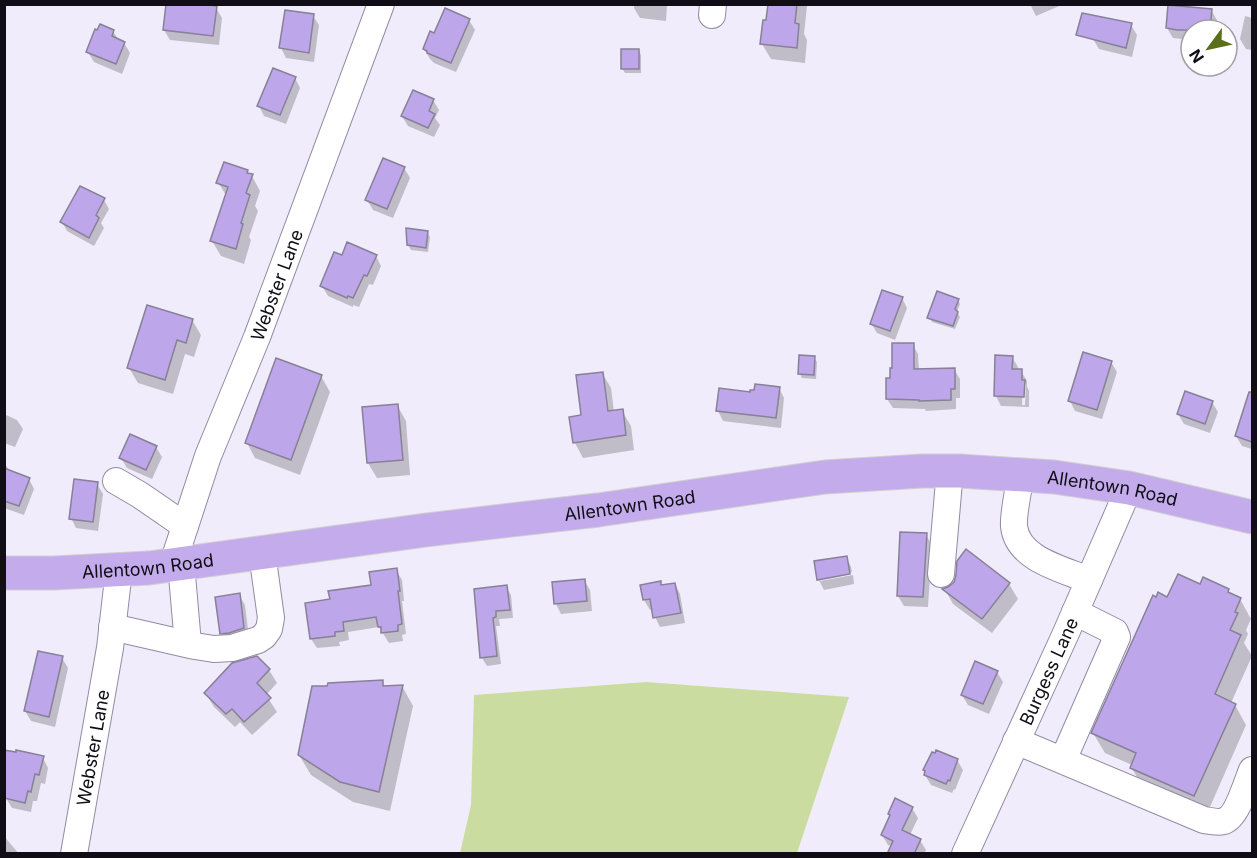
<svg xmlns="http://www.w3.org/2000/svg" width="1257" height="858" font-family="Inter,sans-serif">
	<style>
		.green { fill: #cadca0 }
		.shadow { fill: #0003; fill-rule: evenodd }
		.building { fill: #bda6e9; stroke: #878097; stroke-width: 1.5 }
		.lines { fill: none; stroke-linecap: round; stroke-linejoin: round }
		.minor-casing { stroke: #928ba2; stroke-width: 28 }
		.major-casing { stroke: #cfcfd0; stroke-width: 35 }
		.minor { stroke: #fff; stroke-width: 26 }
		.major { stroke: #c4abeb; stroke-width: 33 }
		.labels { text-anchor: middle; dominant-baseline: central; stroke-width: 4.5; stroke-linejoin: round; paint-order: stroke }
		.street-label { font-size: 18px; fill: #100d16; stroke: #fff }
	</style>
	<rect width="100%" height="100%" fill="#f0ecfb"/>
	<path class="green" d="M646 682 849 697 797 853H460L471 805 474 695Z"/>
	<g class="shadow">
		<path d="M630 4H667L666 21 640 18 634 8V6Z"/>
		<path d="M770 4H806L807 6 804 34 807 40 805 63 771 59 762 44 768 22Z"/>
		<path d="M1030 4H1064L1036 16Z"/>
		<path d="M216 8 222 18 219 45 170 40 164 30Z"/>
		<path d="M1211 10 1217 20 1216 30H1191V42L1184 41 1182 39 1173 38 1167 28Z"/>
		<path d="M313 16 319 25 314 62 286 58 281 48Z"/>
		<path d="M1245 16 1252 18V50L1246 49 1240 39Z"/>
		<path d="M469 20 475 30 456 72 434 63 430 59 424 49 435 35Z"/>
		<path d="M1131 25 1137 35 1132 57 1099 49 1093 39Z"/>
		<path d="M113 31 119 41 124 43 130 53 122 74 94 62 88 52Z"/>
		<path d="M639 51 641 55V73H625L622 68Z"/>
		<path d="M295 78 300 88 286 124 264 116 259 106Z"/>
		<path d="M433 100 439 110 435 118 440 125 434 137 408 126 402 116Z"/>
		<path d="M404 168 410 178 393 218 373 210 367 200Z"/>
		<path d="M247 172 249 175 252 176 260 191 255 206 258 211 249 237 251 240 244 264 221 256 212 241 227 197 218 182Z"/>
		<path d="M104 200 109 209 101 223 104 228 94 246 67 231 62 222Z"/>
		<path d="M427 232 430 237 428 252 411 250 408 245Z"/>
		<path d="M376 256 381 266 373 285 369 284 359 307 353 305V307L328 296 322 286 343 257Z"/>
		<path d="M902 298 907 308 895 340 877 333 871 323Z"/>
		<path d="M958 300 960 304 957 312 960 317 955 329 932 322 929 317Z"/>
		<path d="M192 320 201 335 194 357 185 354 173 394 138 383 129 368Z"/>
		<path d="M913 345 918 354 919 371 954 369 960 379V398H956V409L926 411 925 409 893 408 887 399 893 369Z"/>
		<path d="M1012 357 1018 367 1017 371H1021L1027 381V387L1029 391V407L1001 406 996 396ZM1023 381 1026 384 1025 405H1022Z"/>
		<path d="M814 358 817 362 816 379 802 378 800 374Z"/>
		<path d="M1111 362 1117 372 1102 419 1075 411 1070 401Z"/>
		<path d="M602 373 611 388 614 412 622 411 631 426 634 450 583 458 575 443 571 418 583 416Z"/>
		<path d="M321 376 330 392 300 475 255 458 247 443Z"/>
		<path d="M779 388 784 398 781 428 723 421 718 411 751 393Z"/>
		<path d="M1212 402 1218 412 1210 433 1184 424 1178 414Z"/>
		<path d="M397 405 406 421 410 475 377 478 368 463Z"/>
		<path d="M4 414 17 420 23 429 15 447 4 443Z"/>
		<path d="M1244 414 1252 416V449L1242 446 1236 436Z"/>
		<path d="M156 447 162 457 152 479 127 468 121 458Z"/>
		<path d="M4 463 10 471 29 479 34 489 24 515 4 508Z"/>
		<path d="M97 484 103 494 98 531 76 528 71 518Z"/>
		<path d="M926 535 932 545 928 607 904 606 898 596Z"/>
		<path d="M846 557 851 567 852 572 820 578V581L853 575 854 584 824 590 819 580 816 562Z"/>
		<path d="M396 570 402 580 404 601H402L406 634 402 635 403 641 389 643 379 627 348 632 349 640 339 642 340 646 317 648 311 639 331 600 372 586Z"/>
		<path d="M584 580 590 590 592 611 561 614 556 604 553 583Z"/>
		<path d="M660 583 662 586 675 584 680 594 685 623 660 627 655 617 653 609 650 610 644 600Z"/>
		<path d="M1009 584 1018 599 992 633 953 604 945 590Z"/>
		<path d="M1200 586 1228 590 1231 595 1240 599 1251 619 1246 630 1248 634 1244 643 1252 656 1231 703 1235 705 1246 725 1206 816 1143 787 1131 767 1132 765 1105 753 1093 733 1168 599Z"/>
		<path d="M506 587 511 595 513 618 499 619 500 626H496L501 664 487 666 482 658 475 590Z"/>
		<path d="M239 595 245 605 249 638 227 643 222 633Z"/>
		<path d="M62 658 68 668 55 727 31 721 25 711Z"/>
		<path d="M269 670 277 683 266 695 277 712 252 735 240 722 235 727 214 707 206 694Z"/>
		<path d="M997 672 1003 682 989 714 968 705 962 695Z"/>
		<path d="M382 682 385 687 402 686 413 706 390 811 353 802 311 775 299 755Z"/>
		<path d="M43 758 48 768 45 784 41 783 37 801H33L31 812 12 808 6 798Z"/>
		<path d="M957 760 963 770 955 790 954 789 952 793 931 785 925 775Z"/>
		<path d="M912 808 918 818 910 835 920 840 926 850 924 854H888L892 846 888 845 882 835Z"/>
		<path d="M4 836 19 854H4Z"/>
	</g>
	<g class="building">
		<path d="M166 4H200L217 6 213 36 163 30Z"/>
		<path d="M768 4H797L795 23 799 24 797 48 760 44 763 20H766Z"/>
		<path d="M1168 5 1212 9 1210 30H1177L1166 28Z"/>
		<path d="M445 8 470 19 451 63 427 53V51L423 49 430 31 434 33Z"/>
		<path d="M285 10 314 14 309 53 279 48Z"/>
		<path d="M1082 13 1132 23 1126 48 1076 35Z"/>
		<path d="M100 24 114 30 112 36 125 42 116 64 86 52 95 29 97 30Z"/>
		<rect x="621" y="49" width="18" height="20"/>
		<path d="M273 68 296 77 280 115 257 106Z"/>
		<path d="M413 90 434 99 429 111 435 114 428 128 401 116Z"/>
		<path d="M383 158 405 167 387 209 365 200Z"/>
		<path d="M224 162 248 170 247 173 253 174 246 193 250 195 241 223 243 224 236 249 210 241 228 187 216 183Z"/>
		<path d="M80 186 105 198 96 215 99 218 89 238 60 222Z"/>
		<path d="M406 228 428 231 426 248 407 245Z"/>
		<path d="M347 242 377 255 367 276 364 275 353 298 348 296 347 298 320 286 334 252 342 255Z"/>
		<path d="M882 290 903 297 890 331 870 324Z"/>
		<path d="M937 291 959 299 955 309 958 312 953 326 927 318Z"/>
		<path d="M147 305 193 319 186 343 177 340 165 380 127 368Z"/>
		<path d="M892 343H914V369L955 368V389H951V400L919 401V400L886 399V378H890V368H892Z"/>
		<path d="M1083 352 1112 361 1097 410 1068 401Z"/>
		<path d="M799 355 815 356 814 375 798 374Z"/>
		<path d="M995 355 1013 356 1012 369H1022V380H1025L1024 397 994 396Z"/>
		<path d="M276 358 322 375 291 460 245 443Z"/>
		<path d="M603 372 608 411 623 409 626 435 573 443 569 417 581 415 576 375Z"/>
		<path d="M755 384 780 387 776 418 716 411 719 388 750 392V390H754Z"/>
		<path d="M1185 391 1213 401 1205 424 1177 414Z"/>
		<path d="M1249 392H1252V442L1235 436Z"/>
		<path d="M398 404 403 460 367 463 362 407Z"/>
		<path d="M130 434 157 446 146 470 119 458Z"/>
		<path d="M4 468 30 478 19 506 4 501Z"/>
		<path d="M74 479 98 482 93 522 69 519Z"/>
		<path d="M900 532 927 533 923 597 897 596Z"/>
		<path d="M966 549 1010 583 982 619 942 589 948 587 954 582 956 575 957 561Z"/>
		<path d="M847 556 850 574 817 580 814 561Z"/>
		<path d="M397 568 400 591H398L402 624 398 625V631L381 633V627H378L376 617 343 622 344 631 335 632V636L310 639 305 603 330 599 328 591 371 585 369 572Z"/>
		<path d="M1178 574 1200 584 1203 577 1229 589 1228 592 1241 598 1235 612 1238 613 1230 630 1241 635 1215 694 1236 704 1194 796 1130 768 1136 753 1091 733 1153 595 1156 597 1158 592 1167 597Z"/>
		<path d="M585 579 587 601 554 604 552 582Z"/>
		<path d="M661 581V585L675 583 681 613 653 618 650 599 643 600 640 585Z"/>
		<path d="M507 585 510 610 496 611V617L493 618 497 656 480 658 474 589Z"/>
		<path d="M240 593 244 628 229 633 220 634 215 597Z"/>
		<path d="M38 651 63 656 49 717 24 711Z"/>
		<path d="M257 656 270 669 257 683 271 698 244 722 232 709 226 714 204 693 232 663Z"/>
		<path d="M975 661 998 671 983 704 961 695Z"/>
		<path d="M383 680V686L403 685 379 792 340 782 298 755 312 686H327L328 683Z"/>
		<path d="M4 750 16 752V750L44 756 39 775 35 774 31 792 28 791 25 803 4 798Z"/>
		<path d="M936 750 958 759 950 781 948 780 946 784 924 775 925 771 923 770 932 752 935 753Z"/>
		<path d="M895 798 913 807 902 830 921 839 914 854H887L893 841 881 835 890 815 888 814Z"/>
	</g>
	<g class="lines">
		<g class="minor-casing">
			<g id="minor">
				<path d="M712 15 713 4"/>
				<path d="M1021 475C1019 487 1013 514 1014 526 1017 559 1062 569 1089 580"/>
				<path d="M116 481 140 495 185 526"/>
				<path d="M181 564 188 644"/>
				<path id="s1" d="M172 566 208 456 257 337 381 4"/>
				<path d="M941 574 950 470"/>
				<path d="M112 627 195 646 214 649 232 648 258 640 264 636 269 629 271 618 262 553"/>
				<path d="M1016 741 1204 820C1210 821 1219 823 1224 821 1237 817 1247 782 1252 770"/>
				<path d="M1063 760 1117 637 1115 632 1075 612"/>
				<path id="s2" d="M74 854 110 648 119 570"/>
				<path id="s3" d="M965 854 1066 633 1129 488"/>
			</g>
		</g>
		<g class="major-casing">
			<g id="major">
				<path id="s4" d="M4 573H54L149 568 426 530 598 510 825 477 922 471H960L1054 477 1129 488 1252 517"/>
			</g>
		</g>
		<use href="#minor" class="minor"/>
		<use href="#major" class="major"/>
	</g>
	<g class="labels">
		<g class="street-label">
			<text stroke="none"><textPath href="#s1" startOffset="300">Webster Lane</textPath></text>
			<text stroke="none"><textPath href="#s4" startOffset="1116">Allentown Road</textPath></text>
			<text stroke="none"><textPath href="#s4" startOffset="630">Allentown Road</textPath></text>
			<text stroke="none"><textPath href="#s4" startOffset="144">Allentown Road</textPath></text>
			<text stroke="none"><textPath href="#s3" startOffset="201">Burgess Lane</textPath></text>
			<text stroke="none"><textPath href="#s2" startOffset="108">Webster Lane</textPath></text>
		</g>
	</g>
	<rect width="1257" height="858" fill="none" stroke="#100d16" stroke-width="12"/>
	<g transform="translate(1209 48) rotate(237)"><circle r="28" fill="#ffffff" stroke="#9f9ea2" stroke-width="1.5"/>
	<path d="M0-4.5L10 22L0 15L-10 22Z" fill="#5b6e1c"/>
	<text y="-9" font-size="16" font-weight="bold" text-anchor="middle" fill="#100d16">N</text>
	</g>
</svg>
